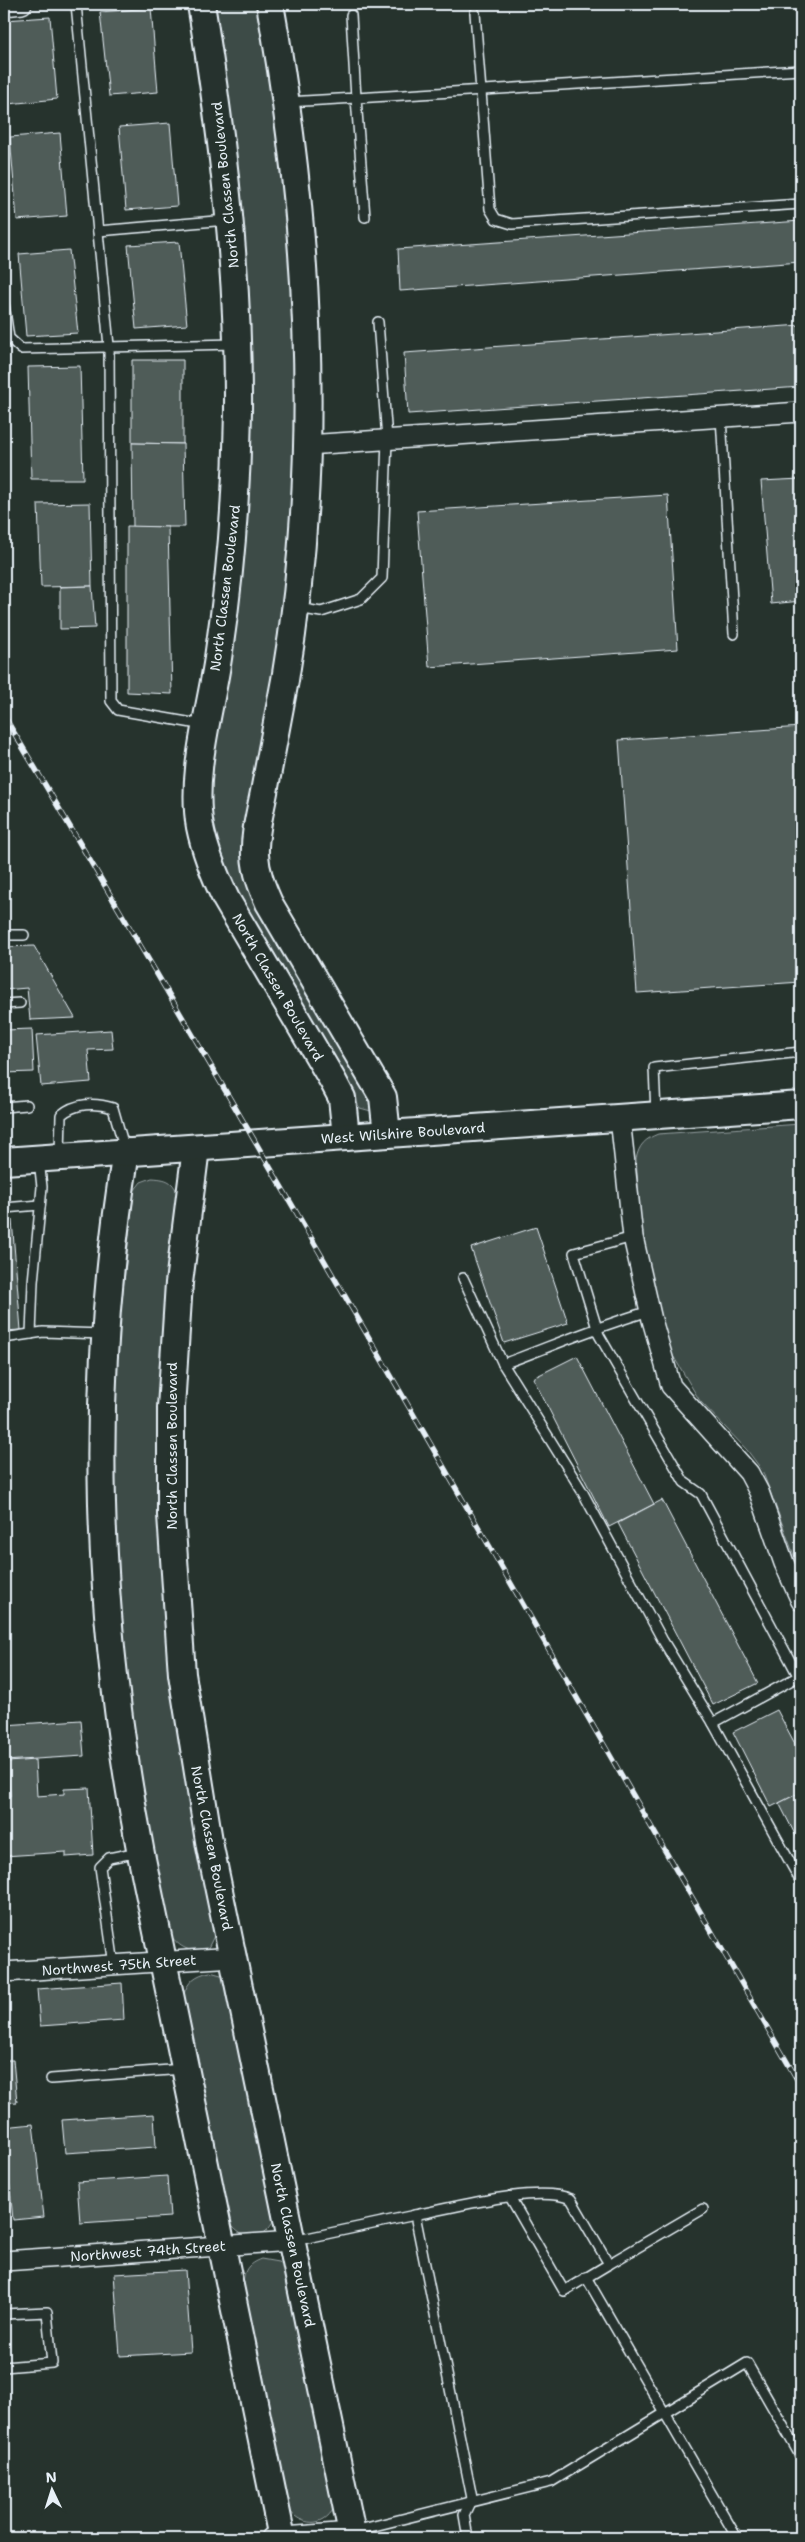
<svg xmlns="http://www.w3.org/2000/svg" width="805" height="2542" font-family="'Shantell Sans',sans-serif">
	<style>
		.green { fill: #3e4b47; stroke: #939ea0 }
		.building { fill: #505c59; stroke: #e8f1f8 }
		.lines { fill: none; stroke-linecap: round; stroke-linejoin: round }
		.lane-casing { stroke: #e8f1f8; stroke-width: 12 }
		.street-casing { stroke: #e8f1f8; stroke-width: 22 }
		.secondary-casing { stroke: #e8f1f8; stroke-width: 30 }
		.lane { stroke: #26332d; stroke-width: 9 }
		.street { stroke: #26332d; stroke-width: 19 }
		.secondary { stroke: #26332d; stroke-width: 26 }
		.rail-casing { stroke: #e8f1f8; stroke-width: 5.5 }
		.rail { stroke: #26332d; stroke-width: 4; stroke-dasharray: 11; stroke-linecap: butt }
		.labels { text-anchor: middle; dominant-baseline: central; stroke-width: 5; stroke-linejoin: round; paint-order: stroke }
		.street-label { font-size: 14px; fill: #e8f1f8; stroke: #26332d }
	</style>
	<rect width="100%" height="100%" fill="#26332d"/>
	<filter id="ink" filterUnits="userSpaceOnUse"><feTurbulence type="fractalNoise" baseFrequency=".02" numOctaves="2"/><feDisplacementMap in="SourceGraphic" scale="10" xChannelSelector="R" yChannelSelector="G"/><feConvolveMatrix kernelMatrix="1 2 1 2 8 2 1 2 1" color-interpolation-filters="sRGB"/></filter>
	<g filter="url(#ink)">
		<g class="green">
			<path d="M210 4H260L289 202 297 439 289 568 276 681 247 840 373 1101 371 1111 360 1108 227 880 219 863 206 795 239 573Z"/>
			<path d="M801 1124V1574L762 1470 747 1450 700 1401 669 1349 644 1263 636 1159C639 1145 645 1139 658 1134Z"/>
			<path d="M152 1178C170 1179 174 1182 180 1200L162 1396 219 1926 208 1948C193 1953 182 1950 172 1937L143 1794 126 1687 120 1606 115 1506V1362L134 1191 141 1182Z"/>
			<path d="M210 1972 221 1975 228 1985 275 2219C263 2242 244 2243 229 2222L183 1996C188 1981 195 1975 210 1972Z"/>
			<path d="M261 2259 278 2262 285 2267 334 2508C323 2528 301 2526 288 2509L243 2287C243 2271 247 2264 261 2259Z"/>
		</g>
		<g class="building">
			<path d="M151 8 158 92 109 96 100 12Z"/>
			<path d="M50 17 57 99 8 104 4 66V20Z"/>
			<path d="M170 123 177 206 126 210 119 127Z"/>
			<path d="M60 133 67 216 17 220 10 137Z"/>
			<path d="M801 221V262L400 291 398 249Z"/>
			<path d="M179 242 187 325 136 329 128 245Z"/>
			<path d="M69 250 78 333 26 336 19 254Z"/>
			<path d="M801 325V387L408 414 404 353Z"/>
			<path d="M132 360H183V444L132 443Z"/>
			<path d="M80 366 83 479H31L28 367Z"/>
			<path d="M132 443 183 444 185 527H133Z"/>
			<path d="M801 479V601L771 604 761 481Z"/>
			<path d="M668 495 678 649 429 667 417 511Z"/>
			<path d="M90 503 92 586 41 587 38 504Z"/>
			<path d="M127 526 168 527 172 694 127 692Z"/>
			<path d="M92 586 95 628 60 629V587Z"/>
			<path d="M801 727V982L637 993 619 740Z"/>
			<path d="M34 946 75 1018 30 1020 27 988 4 990V947Z"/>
			<path d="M32 1029 34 1072 4 1073V1030Z"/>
			<path d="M111 1030 113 1049 88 1050 91 1082 41 1086 36 1035Z"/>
			<path d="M12 1220 21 1330 4 1331V1221Z"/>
			<path d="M536 1227 568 1323 504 1343 471 1248Z"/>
			<path d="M577 1356 654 1504 609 1527 533 1378Z"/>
			<path d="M662 1500 758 1683 713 1705 618 1523Z"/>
			<path d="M777 1710 801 1755V1792L771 1807 733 1732Z"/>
			<path d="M81 1720 84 1756 4 1761V1725Z"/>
			<path d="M35 1760 37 1796 64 1794V1789L89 1788 93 1855 66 1857V1852L4 1856V1796H10L8 1762Z"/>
			<path d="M801 1792V1846L779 1803Z"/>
			<path d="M122 1983 124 2020 40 2026 37 1989Z"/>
			<path d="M4 2060H13L17 2102 4 2103Z"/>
			<path d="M154 2114 156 2147 65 2153 62 2120Z"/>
			<path d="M33 2124 44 2217 13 2220 4 2127Z"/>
			<path d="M167 2176 170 2217 80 2223 77 2182Z"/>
			<path d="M185 2270 191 2352 120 2356 114 2274Z"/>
		</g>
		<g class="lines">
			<g class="lane-casing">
				<g id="lane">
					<path d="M76 4 109 346 111 701 118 710 204 725"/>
					<path d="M475 13 490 209 496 219 512 224 801 204"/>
					<path d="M287 102 356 98 351 15"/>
					<path d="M365 217 356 98 801 70"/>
					<path d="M98 231 227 220"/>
					<path d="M4 304 9 338 21 349 235 344"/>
					<path d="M721 417 734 634"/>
					<path d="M298 608 321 612 361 599 382 578 387 439 378 322"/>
					<path d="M4 935H24"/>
					<path d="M4 1004 20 1003"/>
					<path d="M4 1107 27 1105"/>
					<path d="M656 1113 654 1068 801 1052"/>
					<path d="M60 1154 61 1115C75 1103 95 1102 113 1108L125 1150"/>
					<path d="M4 1208 40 1205"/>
					<path d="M633 1237 574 1253 599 1335 684 1482 701 1494 801 1681"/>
					<path d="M463 1278 503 1364"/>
					<path d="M650 1311C600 1325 552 1346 503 1364L582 1491 662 1639 713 1723 801 1882"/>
					<path d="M31 1334 33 1282 42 1187 39 1160"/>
					<path d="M4 1338 43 1332 103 1334"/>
					<path d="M713 1723 801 1675"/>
					<path d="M114 1965 100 1867 109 1858 138 1852"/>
					<path d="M51 2079 183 2069"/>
					<path d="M415 2215C451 2208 539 2184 571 2199L609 2264 564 2291 510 2197"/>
					<path d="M293 2241 415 2215 472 2498 464 2515 468 2538"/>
					<path d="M609 2264 703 2209"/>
					<path d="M586 2277 737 2538"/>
					<path d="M4 2314 47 2312 52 2363 4 2367"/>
					<path d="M354 2531 551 2482 747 2363 801 2457"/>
				</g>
			</g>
			<g class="street-casing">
				<g id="street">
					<path d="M4 6 22 4"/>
					<path d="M307 445 801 412"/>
					<path d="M620 1118 633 1237 652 1320 671 1386 749 1473 759 1492 784 1563 801 1601"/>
					<path d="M4 1972 234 1957"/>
					<path d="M4 2261 292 2241"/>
					<path d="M271 2538 351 2532"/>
				</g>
			</g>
			<g class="secondary-casing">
				<g id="secondary">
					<path d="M201 4C223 141 239 271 238 411 237 491 231 571 219 651 212 706 190 771 200 827 205 852 215 876 226 899L333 1081 342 1098 346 1137"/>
					<path d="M270 4C310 226 323 456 285 680 278 717 271 755 264 792 260 813 254 834 255 855 256 873 262 887 269 903L383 1097 387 1134"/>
					<path d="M196 1148 179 1283 171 1408V1515L182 1674 210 1847 353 2538"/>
					<path d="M126 1152C87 1390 96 1618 141 1854L282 2538"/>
					<path d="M4 1161 801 1105"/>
				</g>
			</g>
			<use href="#lane" class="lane"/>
			<use href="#street" class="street"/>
			<use href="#secondary" class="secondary"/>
			<g class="rail-casing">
				<path id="rail" d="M4 716C275 1169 536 1629 801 2086"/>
			</g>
			<use href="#rail" class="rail"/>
		</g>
	</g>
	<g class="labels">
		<g class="street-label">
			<text transform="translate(225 185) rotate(-96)">North Classen Boulevard</text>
			<text transform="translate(225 588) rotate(-83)">North Classen Boulevard</text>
			<text transform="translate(278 987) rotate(60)">North Classen Boulevard</text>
			<text transform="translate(403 1133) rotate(-4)">West Wilshire Boulevard</text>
			<text transform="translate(172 1446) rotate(-90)">North Classen Boulevard</text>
			<text transform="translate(212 1848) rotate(79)">North Classen Boulevard</text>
			<text transform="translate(119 1965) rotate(-4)">Northwest 75th Street</text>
			<text transform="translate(293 2245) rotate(78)">North Classen Boulevard</text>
			<text transform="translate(148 2251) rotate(-4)">Northwest 74th Street</text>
		</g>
	</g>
	<rect width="805" height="2542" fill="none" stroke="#26332d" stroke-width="20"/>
	<rect x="10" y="10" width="785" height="2522" fill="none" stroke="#e8f1f8" stroke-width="2" filter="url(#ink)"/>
	<g transform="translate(52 2490) rotate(356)" stroke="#26332d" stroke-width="4" paint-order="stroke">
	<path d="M0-4L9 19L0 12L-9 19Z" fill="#e8f1f8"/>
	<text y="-8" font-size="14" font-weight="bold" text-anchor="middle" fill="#e8f1f8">N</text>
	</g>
</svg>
